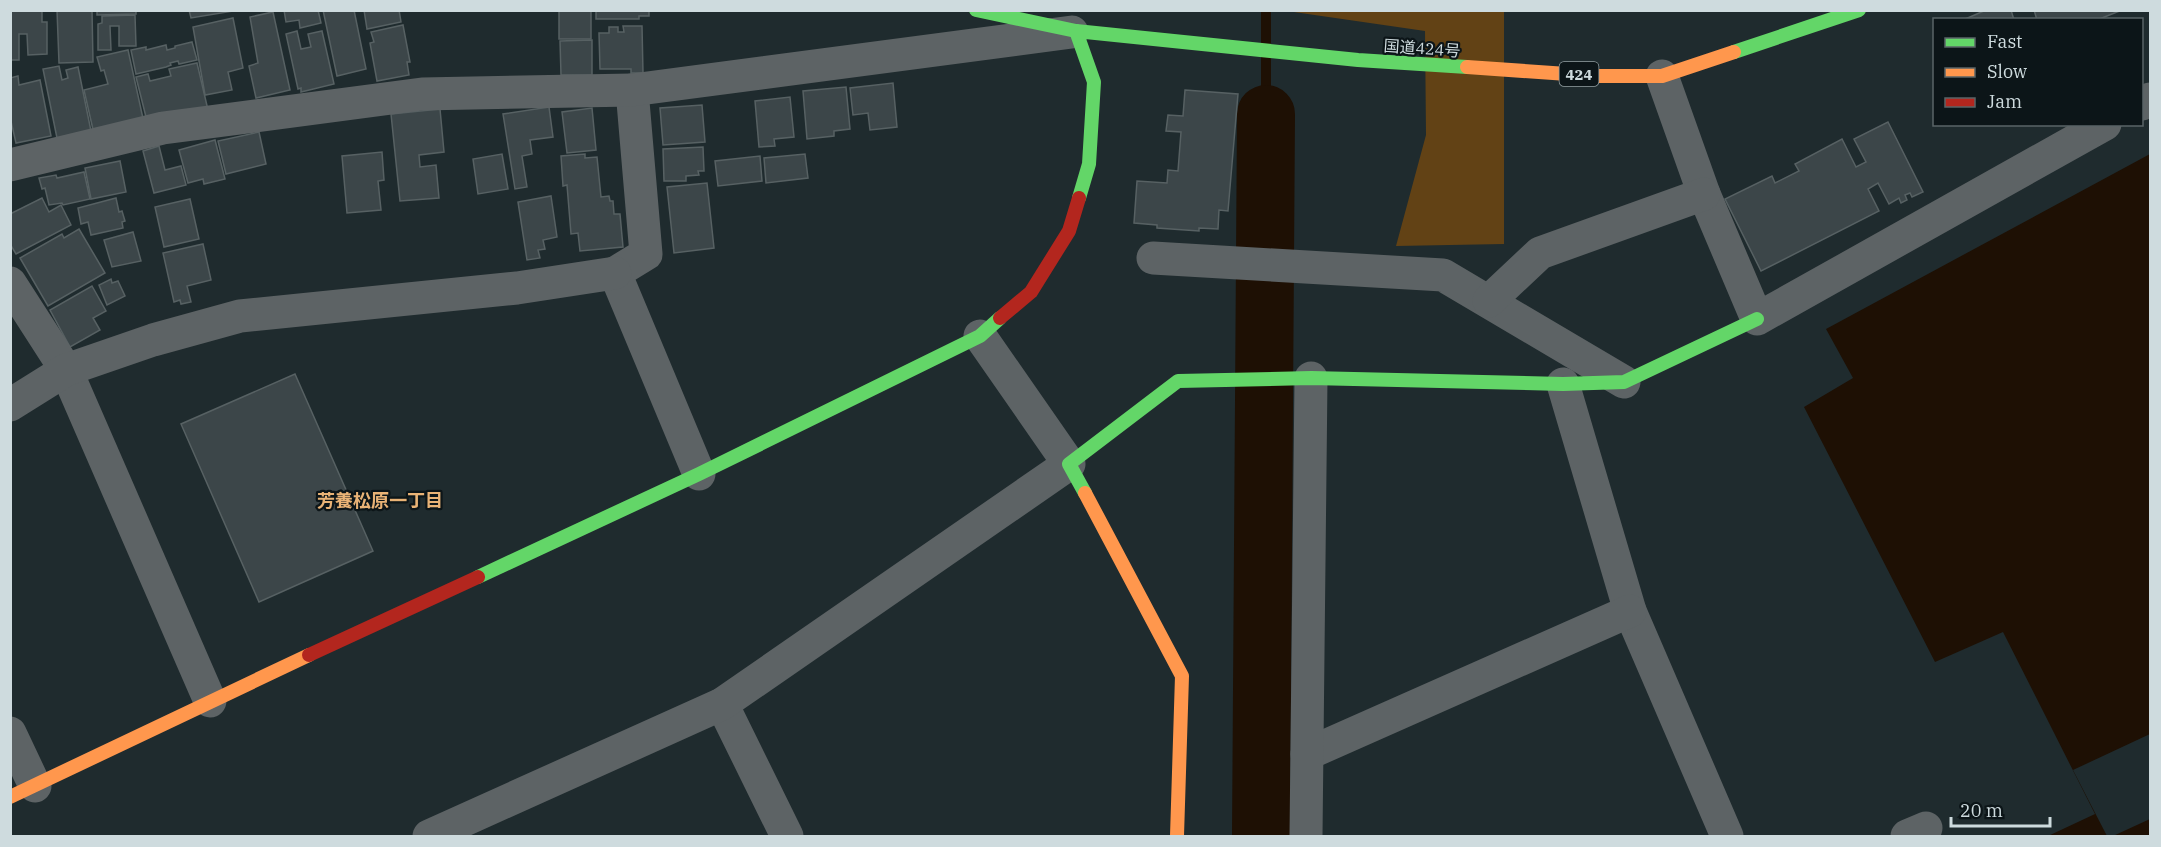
<svg xmlns="http://www.w3.org/2000/svg" width="2161" height="847" font-family="'IBM Plex Serif','Noto Sans JP',serif">
	<style>
		.green { fill: #624215 }
		.water { fill: #1e1004 }
		.pier { fill: #1f2b2e }
		.lines { fill: none; stroke-linecap: round; stroke-linejoin: round }
		.stream { stroke: #1e1004; stroke-width: 10 }
		.river { stroke: #1e1004; stroke-width: 58 }
		.building { fill: #3c4649; stroke: #576163; stroke-width: 1.5 }
		.street { stroke: #5d6365; stroke-width: 33 }
		.fast { stroke: #63d668; stroke-width: 14 }
		.slow { stroke: #ff974d; stroke-width: 14 }
		.jam { stroke: #b3261e; stroke-width: 14 }
		.labels { text-anchor: middle; dominant-baseline: central; stroke-width: 4.5; stroke-linejoin: round; paint-order: stroke }
		.shield { fill: #0c1518; stroke: #94a0a3; stroke-width: 1.5 }
		.shield-label { font-size: 15px; font-weight: bold; fill: #cedbde }
		.street-label { font-size: 16px; fill: #cedbde; stroke: #0c1518 }
		.neighbourhood-label { font-size: 18px; font-weight: bold; fill: #e9b376; stroke: #0c1518 }
	</style>
	<rect width="100%" height="100%" fill="#1f2b2e"/>
	<path class="green" d="M1287 11H1504V244L1396 246 1426 135 1425 31Z"/>
	<path class="water" d="M2150 154V836H2048L2095 814 2003 632 1935 662 1804 407 1853 378 1826 329Z"/>
	<path class="pier" d="M2150 734V819L2113 836H2107L2073 770Z"/>
	<g class="lines">
		<path class="stream" d="M1266 10V114"/>
		<path class="river" d="M1261 836 1266 114"/>
	</g>
	<g class="building">
		<path d="M10 10H42V22H47V54L28 55 27 34H19V60H10Z"/>
		<path d="M57 10H92L93 62 59 63Z"/>
		<path d="M97 10H136V14L97 15Z"/>
		<path d="M189 10H232L233 11 191 18Z"/>
		<path d="M284 10H318L321 23 300 28 299 20 286 22Z"/>
		<path d="M323 10H354L366 69 337 76Z"/>
		<path d="M364 10H399L401 22 367 29Z"/>
		<rect x="559" y="10" width="32" height="29"/>
		<path d="M596 10H649V16H639V19H596Z"/>
		<path d="M1986 10H2011L2014 20H1963Z"/>
		<path d="M2034 10H2122L2097 20H2037Z"/>
		<path d="M273 12 290 90 256 98 249 66 258 63 250 17Z"/>
		<path d="M135 15 136 46H119V26H110L111 50H98V24L102 23V16Z"/>
		<path d="M233 18 243 68 228 72 232 90 205 95 193 27Z"/>
		<path d="M403 25 410 62H407L409 75 377 81 370 43 374 42 371 32Z"/>
		<path d="M623 26H642L643 73H631V69H600L599 33H609V27H618V32H624Z"/>
		<path d="M297 31 301 49 311 47 308 34 322 31 334 84 301 92V88L298 89 286 34Z"/>
		<path d="M592 40V75H561L560 41Z"/>
		<path d="M192 42 197 60 179 64 178 61 170 63 171 65 166 67 136 74 131 50 146 47V50L166 45 167 50 175 48V46Z"/>
		<path d="M128 50 144 123 94 134 84 90 108 84 104 70 101 71 97 57Z"/>
		<path d="M197 63 208 110 148 125 136 77 148 74 150 81 171 76 169 69Z"/>
		<path d="M59 66 62 80 68 78 66 70 78 67 92 136 58 143 43 69Z"/>
		<path d="M18 76 19 85 40 80 51 136 16 143 10 117V78Z"/>
		<path d="M893 83 897 127 870 130 868 113 853 115 850 88Z"/>
		<path d="M846 87 850 129 834 131V136L807 139 803 91Z"/>
		<path d="M1185 90 1238 94 1228 211 1219 210 1218 229 1199 228V231L1157 228V225L1134 223 1137 181 1167 183 1168 170 1178 171 1181 132 1166 131 1168 115 1183 116Z"/>
		<path d="M790 97 794 137 774 139 775 146 759 147 755 101Z"/>
		<path d="M702 105 705 142 663 145 660 108Z"/>
		<path d="M549 107 553 137 530 140 532 154 522 156 527 187 515 189 503 114Z"/>
		<path d="M592 108 596 150 567 153 562 112Z"/>
		<path d="M440 109 444 152 419 155 420 167 436 165 439 198 400 201 391 114Z"/>
		<path d="M1888 122 1923 192 1912 197 1910 193 1905 195 1907 200 1901 203 1899 198 1889 204 1878 183 1868 189 1879 211 1761 271 1725 199 1772 176 1775 183 1799 171 1795 164 1842 139 1856 167 1866 162 1854 139Z"/>
		<path d="M259 132 266 164 226 174 218 141Z"/>
		<path d="M215 140 225 179 204 184 203 179 188 183 179 150Z"/>
		<path d="M159 146 165 170 181 166 186 185 154 193 143 151Z"/>
		<path d="M703 147 704 171H698L699 175 686 176V181H664L663 149Z"/>
		<path d="M382 152 384 180 378 181 381 210 347 213 342 156Z"/>
		<path d="M502 154 508 189 478 194 473 159Z"/>
		<path d="M585 154V158L597 157 601 197 609 196 610 201H613L614 214H620L623 247 580 251 578 233 571 234 567 185 563 186 561 156Z"/>
		<path d="M805 154 808 178 766 183 764 158Z"/>
		<path d="M760 156 762 181 718 186 715 161Z"/>
		<path d="M120 161 126 192 91 199 85 168Z"/>
		<path d="M84 172 90 199 63 205 62 203 49 205 45 188 42 189 39 178 56 175 57 178Z"/>
		<path d="M707 183 714 248 674 253 667 187Z"/>
		<path d="M551 196 557 237 543 240 545 249 538 250 540 258 527 260 518 202Z"/>
		<path d="M42 198 49 212 61 205 71 225 16 254 10 244V214Z"/>
		<path d="M116 198 119 212 122 211 125 221 122 222 123 228 91 235 88 222 81 224 78 208Z"/>
		<path d="M190 199 199 239 164 247 155 207Z"/>
		<path d="M79 229 105 273 48 306 20 258 62 234 64 238Z"/>
		<path d="M133 232 141 261 112 267 104 240Z"/>
		<path d="M203 244 211 280 187 286 191 302 181 304 180 300 174 302 163 253Z"/>
		<path d="M111 279 112 283 118 281 125 296 107 305 99 285Z"/>
		<path d="M92 286 106 311 93 318 100 330 70 347 50 310Z"/>
		<path d="M295 374 373 551 259 602 181 424Z"/>
	</g>
	<g class="lines">
		<g class="street">
			<path d="M1662 76 1704 194 1757 319 2105 124"/>
			<path d="M632 90 646 254 615 273 699 474"/>
			<path d="M2142 104 2150 99"/>
			<path d="M10 165 163 128 422 94 632 90 1072 32"/>
			<path d="M1153 258 1443 275 1624 382"/>
			<path d="M10 283 66 370 210 701"/>
			<path d="M1489 301 1540 253 1704 194"/>
			<path d="M1563 384 1630 611 1727 836"/>
			<path d="M10 405 66 370 153 340 240 316 517 288 615 273"/>
			<path d="M722 704 787 836"/>
			<path d="M10 733 35 786"/>
			<path d="M1307 754 1630 611"/>
			<path d="M429 836 722 704 1069 464 980 336"/>
			<path d="M1306 836 1311 378"/>
			<path d="M1907 836 1926 828"/>
		</g>
		<g class="fast">
			<path d="M976 10 1076 31 1358 60 1467 67"/>
			<path d="M1076 31 1094 82 1089 164 1079 198"/>
			<path d="M1734 52 1859 10"/>
			<path d="M1085 493 1069 464 1178 381 1311 378 1563 384 1624 382 1757 319"/>
			<path d="M478 577 699 474 980 336 1000 318"/>
		</g>
		<g class="slow">
			<path d="M1467 67 1596 76H1662L1734 52"/>
			<path d="M1085 493 1182 676 1177 836"/>
			<path d="M10 797 309 655"/>
		</g>
		<g class="jam">
			<path d="M1000 318 1031 292 1069 231 1079 198"/>
			<path d="M309 655 478 577"/>
		</g>
	</g>
	<g class="labels">
		<rect class="shield" x="1559.5" y="62" width="39" height="24" rx="4.5"/>
		<g class="shield-label">
			<text x="1579" y="74">424</text>
		</g>
		<g class="street-label">
			<text transform="translate(1422 48) rotate(4)">国道424号</text>
		</g>
		<g class="neighbourhood-label">
			<text x="380" y="500">芳養松原一丁目</text>
		</g>
	</g>
	<rect width="2161" height="847" fill="none" stroke="#cedbde" stroke-width="24"/>
	<rect x="1933" y="18" width="210" height="108" fill="#0c1518" stroke="#5a6467" stroke-width="1.5"/>
	<rect x="1945" y="38" width="30" height="9" fill="#63d668" stroke="#5a6467" stroke-width="1.5"/>
	<text x="1987" y="48" font-size="18" fill="#cedbde">Fast</text>
	<rect x="1945" y="68" width="30" height="9" fill="#ff974d" stroke="#5a6467" stroke-width="1.5"/>
	<text x="1987" y="78" font-size="18" fill="#cedbde">Slow</text>
	<rect x="1945" y="98" width="30" height="9" fill="#b3261e" stroke="#5a6467" stroke-width="1.5"/>
	<text x="1987" y="108" font-size="18" fill="#cedbde">Jam</text>
	<path d="M1951 817v9h99v-9" fill="none" stroke="#cedbde" stroke-width="3"/>
	<text x="1960" y="817" font-size="18" fill="#cedbde" stroke="#0c1518" stroke-width="4.5" paint-order="stroke">20 m</text>
</svg>
